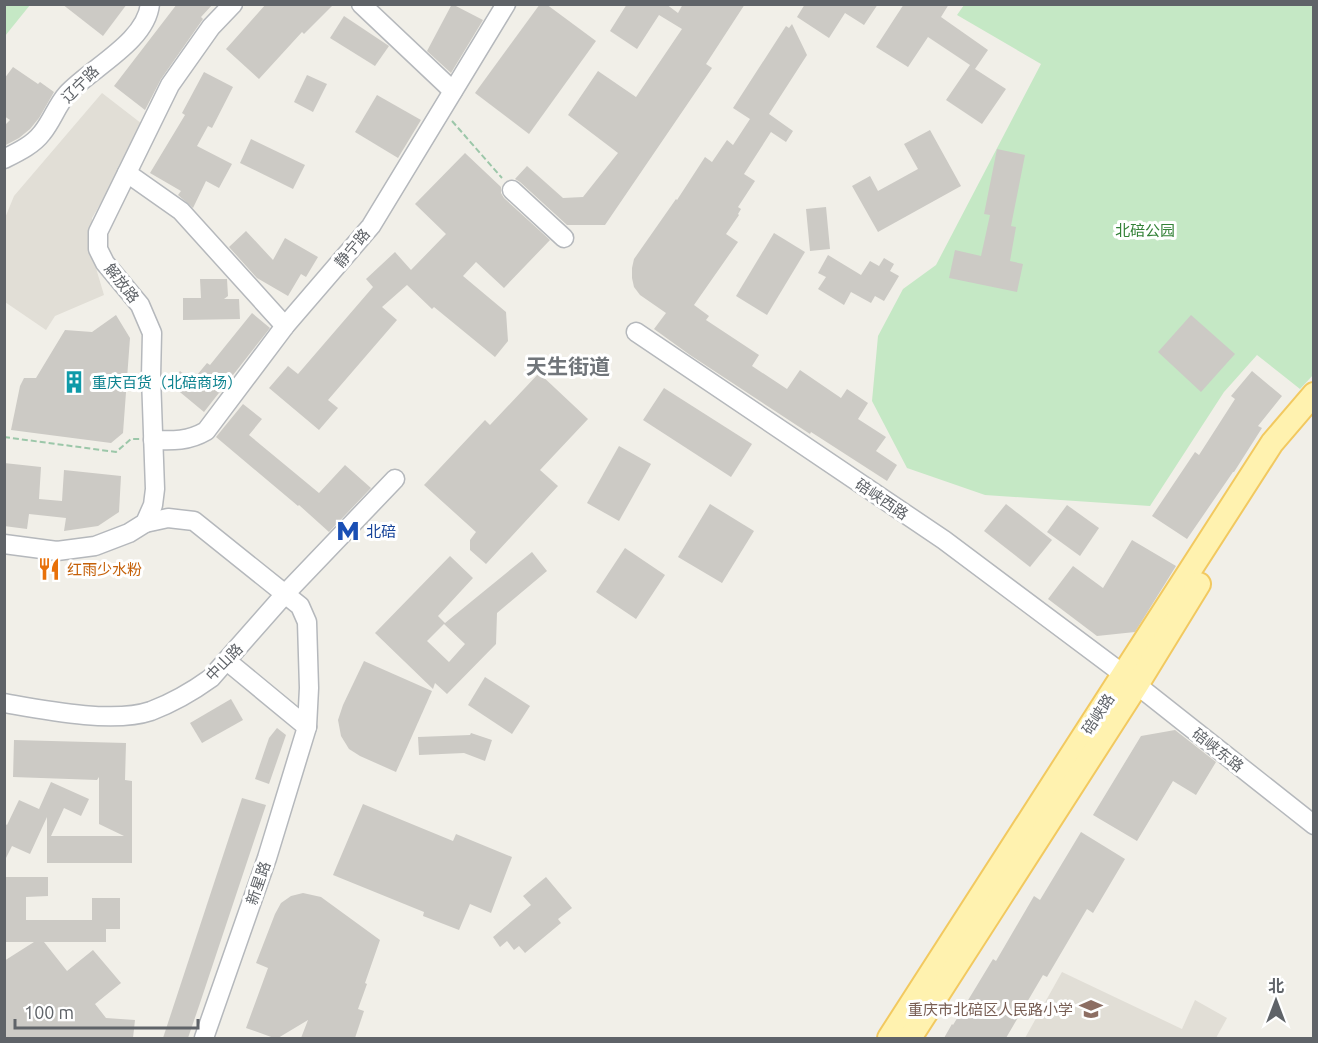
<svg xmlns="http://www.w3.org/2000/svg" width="1318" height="1043" font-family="Ubuntu,'Noto Sans SC',sans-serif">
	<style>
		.education { fill: #e1ded6 }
		.green { fill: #c5e8c5 }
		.building { fill: #cccac5; fill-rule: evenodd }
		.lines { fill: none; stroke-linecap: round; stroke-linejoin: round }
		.minor-casing { stroke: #b5b8bc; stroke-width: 21 }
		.major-casing { stroke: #f2c960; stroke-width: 26 }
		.path { stroke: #9cc7a9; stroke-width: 2; stroke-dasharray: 6 3; stroke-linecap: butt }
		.minor { stroke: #fff; stroke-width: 18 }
		.major { stroke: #fff2af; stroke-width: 22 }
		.labels { text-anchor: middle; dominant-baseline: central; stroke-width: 6; stroke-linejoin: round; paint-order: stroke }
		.street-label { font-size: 15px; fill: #5f6368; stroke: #fff }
		.park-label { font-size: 15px; fill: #348238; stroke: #fff }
		.culture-label { font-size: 15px; fill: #0d838f; stroke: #fff; text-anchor: start }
		.transit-label { font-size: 15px; fill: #164399; stroke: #fff; text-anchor: start }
		.food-label { font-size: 15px; fill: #c56008; stroke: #fff; text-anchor: start }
		.education-label { font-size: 15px; fill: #785e54; stroke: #fff; text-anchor: end }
		.district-label { font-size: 21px; font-weight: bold; fill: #70757a; stroke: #fff }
	</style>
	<rect width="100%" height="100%" fill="#f1efe8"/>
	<g class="education">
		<path d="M102 93 146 127 92 218 93 258 104 295 55 316 46 330 5 302V218L14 196Z"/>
		<path d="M1062 972 1182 1029 1195 1000 1227 1018 1216 1038H1025Z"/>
	</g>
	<g class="green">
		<path d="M5 4 30 5 5 36 4 5Z"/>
		<path d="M964 5H1313L1314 374 1300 389 1257 355 1224 392 1150 506 985 495 907 468 872 401 878 336 903 289 936 265 1041 64 957 15Z"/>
	</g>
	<g class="building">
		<path d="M62 4H127L103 36Z"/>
		<path d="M177 4H213L201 17 203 19 161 79 145 110 114 86Z"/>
		<path d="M266 4H334L304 34 302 32 259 79 226 49Z"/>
		<path d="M452 4 483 20 451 73 427 51Z"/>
		<path d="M540 4H546L596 41 529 134 475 93Z"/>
		<path d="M627 4H666L678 13 683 4H745L706 64 712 68 605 225H567L520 182 515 179 527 166 563 198 583 197 618 153 568 115 598 71 636 97 682 29 659 15 637 49 610 31Z"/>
		<path d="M805 4H878L864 25 845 13 829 38 797 17Z"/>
		<path d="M904 4H949L941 17 988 50 975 69 1006 89 982 124 946 100 970 65 928 37 908 67 876 47Z"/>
		<path d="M344 16 389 46 375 66 330 38Z"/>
		<path d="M792 24 807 55 769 114 793 131 786 142 771 132 744 174 755 181 738 207 741 209 738 214 739 215 726 234 738 242 694 305 709 316 706 320 759 355 752 366 787 389 800 370 841 398 847 389 868 403 858 419 886 437 876 451 897 465 887 481 811 432 810 434 690 355 654 329 666 313 640 295 634 287 632 278V268L634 259 676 199 677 200 705 157 712 162 727 140 733 145 750 119 733 108 786 26 789 28Z"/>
		<path d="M13 67 38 84 40 82 54 92 39 118 30 129 19 138 4 146V126L10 120 4 116V79Z"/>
		<path d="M204 72 233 87 212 128 208 126 197 146 232 164 219 188 206 181 193 208 178 195 181 191 150 173 185 115 182 113Z"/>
		<path d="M307 75 327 84 313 112 294 102Z"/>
		<path d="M377 95 421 120 398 158 355 132Z"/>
		<path d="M930 130 961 186 878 232 852 186 870 176 878 191 918 169 904 144Z"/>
		<path d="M251 139 305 165 293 189 240 163Z"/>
		<path d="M997 149 1025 155 1011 226 1016 227 1010 261 1023 264 1017 292 949 278 955 250 981 256 990 215 984 214Z"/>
		<path d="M465 153 501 187V193L504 198 550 240 504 288 476 262 463 276 506 312 508 341 495 357 434 307 432 309 407 285 382 307 397 320 328 400 338 408 319 430 269 388 288 366 298 374 373 287 366 279 395 252 411 270 446 234 415 204Z"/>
		<path d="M826 207 830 249 810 251 806 209Z"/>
		<path d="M246 231 273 260 285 238 318 257 306 277 301 274 288 296 257 278 229 247Z"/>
		<path d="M774 233 805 252 767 315 736 296Z"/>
		<path d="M828 255 861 275 870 261 879 266 884 258 894 264 890 271 899 276 884 301 875 296 871 303 851 292 844 305 818 289 826 277 818 273Z"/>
		<path d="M200 279H227L228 296 224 299H239L240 319 183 320V298H201Z"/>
		<path d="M252 313 270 328 204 412 169 383 180 371 192 381 207 363 210 365Z"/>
		<path d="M116 315 130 338 123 433 111 443 11 430 20 386 24 378H36L65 330 92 332Z"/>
		<path d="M1191 315 1235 354 1201 392 1158 352Z"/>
		<path d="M1252 371 1282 396 1258 426 1262 428 1234 472H1233L1187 539 1152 516 1195 452 1199 455 1235 399 1231 396Z"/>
		<path d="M539 373 588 419 540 470 558 486 486 564 470 550V540L476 532 424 485 485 420 490 425Z"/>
		<path d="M664 388 752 444 731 477 643 420Z"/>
		<path d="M243 404 262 419 249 435 319 493 345 465 371 488 329 532 299 505 298 506 216 437Z"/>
		<path d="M619 446 651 464 619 521 587 503Z"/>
		<path d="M4 463 41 467 39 499 62 501 64 470 121 476 119 512 98 526 64 531 66 518 29 514 27 529 4 526Z"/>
		<path d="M710 504 754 531 722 583 678 557Z"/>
		<path d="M1006 504 1052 540 1030 567 984 531Z"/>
		<path d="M1067 505 1099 528 1080 556 1047 532Z"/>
		<path d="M1132 540 1176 566 1135 632 1097 636 1048 599 1073 566 1103 588Z"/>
		<path d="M625 548 665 575 636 619 596 592Z"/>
		<path d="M532 552 547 571 497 613 496 644 447 694 435 683 433 689 375 633 450 556 473 578 438 616 445 623ZM444 624 465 644 449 662 427 641Z"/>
		<path d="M364 661 432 691 396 772 360 756 349 749 341 736 338 720 343 705Z"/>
		<path d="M485 677 530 706 512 734 468 705Z"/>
		<path d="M231 699 243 720 202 743 190 723Z"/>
		<path d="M277 728 286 735 269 784 255 779 269 738Z"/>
		<path d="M1175 730 1216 762 1196 795 1173 781 1137 841 1093 815 1141 736Z"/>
		<path d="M471 733 492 740 485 761 464 753 419 755 418 737 470 735Z"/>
		<path d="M14 740 126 743 125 780 132 781V863H47V817L30 854 12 846 4 862V823L7 825 19 800 39 809 51 782 89 799 81 816 64 808 51 836H124L99 824V777L97 780 13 777Z"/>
		<path d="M242 798 266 805 200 1003 188 1038H163Z"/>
		<path d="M363 804 453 841 456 834 512 857 491 913 470 904 459 930 423 916 424 912 333 875Z"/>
		<path d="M1081 832 1125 859 1093 913 1087 909 1047 977 1043 975 1006 1038H944L952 1024 953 1025 993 959 996 961 1034 896 1040 900Z"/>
		<path d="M4 877H48V896L26 897V920H92V898H120V929H106V942H44L67 971 93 950 121 983 95 1004 106 1018 135 1020 133 1038H4V961L34 942H4Z"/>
		<path d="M546 877 572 908 558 919 561 923 525 953 519 946 514 950 507 941 500 947 493 937 531 905 523 896Z"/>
		<path d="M303 893 321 897 380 940 365 983 367 984 358 1009 364 1011 355 1038H301L308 1020 278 1038H274L246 1028 268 968 256 963 275 914 281 903 291 896Z"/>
	</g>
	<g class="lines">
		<g class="minor-casing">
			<g id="minor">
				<path d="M361 4 453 91"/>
				<path d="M4 159C18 152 33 145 42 133 52 121 57 105 67 94 91 68 146 42 150 4"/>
				<path d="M127 173 181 211 285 326"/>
				<path d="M512 190 564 238"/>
				<path d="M636 332 944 540 1123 674 1314 825"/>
				<path d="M153 440C173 441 189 441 206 431L285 326 371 226 506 4"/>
				<path d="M145 523 168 518 194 521 300 606 307 622 309 688 307 727 267 858 204 1038"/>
				<path d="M4 544 57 551 95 546 129 533 145 523 153 505 155 489 151 377 152 333 140 305 105 263 98 249V232L170 85 211 27 233 4"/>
				<path d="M227 661 307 727"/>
				<path d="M4 703C44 710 113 724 151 711 172 703 193 691 211 678L285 594 395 479"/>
			</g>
		</g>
		<g class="major-casing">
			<g id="major">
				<path d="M889 1038 1272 443 1314 394"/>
				<path d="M910 1038 1137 685 1199 584"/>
			</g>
		</g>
		<g class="path">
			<path d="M452 121 502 178"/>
			<path d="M4 437 116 452 131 439H140"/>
		</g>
		<use href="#minor" class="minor"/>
		<use href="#major" class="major"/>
	</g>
	<defs>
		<g id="building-bare" transform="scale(1.8)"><path d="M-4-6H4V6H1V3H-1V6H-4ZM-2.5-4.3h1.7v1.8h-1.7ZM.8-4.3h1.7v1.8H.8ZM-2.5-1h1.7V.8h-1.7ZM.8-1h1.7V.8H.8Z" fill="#0f9aa8" stroke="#fff" stroke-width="2.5" paint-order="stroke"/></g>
		<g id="metro-bare" transform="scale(1.8)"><path d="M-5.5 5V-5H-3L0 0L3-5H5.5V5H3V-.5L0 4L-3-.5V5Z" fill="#1a4fb4" stroke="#fff" stroke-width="2.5" paint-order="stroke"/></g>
		<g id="restaurant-bare" transform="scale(1.8)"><path d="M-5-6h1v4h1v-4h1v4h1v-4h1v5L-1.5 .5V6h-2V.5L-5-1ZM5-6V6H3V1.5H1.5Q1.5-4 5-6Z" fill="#e8710a" stroke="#fff" stroke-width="2.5" paint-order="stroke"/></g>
		<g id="school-bare" transform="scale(1.8)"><path d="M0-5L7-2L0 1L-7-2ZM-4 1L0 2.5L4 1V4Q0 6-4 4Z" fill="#8d6e63" stroke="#fff" stroke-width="2.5" paint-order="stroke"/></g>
	</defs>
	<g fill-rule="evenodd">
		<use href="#building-bare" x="74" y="382"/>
		<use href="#metro-bare" x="348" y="531"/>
		<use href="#restaurant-bare" x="49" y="569"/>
		<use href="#school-bare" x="1091" y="1009"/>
	</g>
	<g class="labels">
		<g class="street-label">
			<text transform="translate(80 84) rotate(-45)">辽宁路</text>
			<text transform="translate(352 248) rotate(-50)">静宁路</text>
			<text transform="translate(122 283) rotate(52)">解放路</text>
			<text transform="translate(882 499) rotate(34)">碚峡西路</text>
			<text transform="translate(224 662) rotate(-46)">中山路</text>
			<text transform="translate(1098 714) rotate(-57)">碚峡路</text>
			<text transform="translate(1218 750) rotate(38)">碚峡东路</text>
			<text transform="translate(258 883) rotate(-71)">新星路</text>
		</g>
		<g class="park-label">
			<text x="1145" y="230">北碚公园</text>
		</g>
		<g class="culture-label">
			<text x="92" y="382">重庆百货（北碚商场）</text>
		</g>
		<g class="transit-label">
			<text x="366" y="531">北碚</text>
		</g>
		<g class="food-label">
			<text x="67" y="569">红雨少水粉</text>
		</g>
		<g class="education-label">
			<text x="1073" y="1009">重庆市北碚区人民路小学</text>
		</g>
		<g class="district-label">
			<text x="568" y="366">天生街道</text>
		</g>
	</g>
	<rect width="1318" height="1043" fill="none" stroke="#5f6368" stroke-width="12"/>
	<g transform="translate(1276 1001)" stroke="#ffffff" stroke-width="4.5" paint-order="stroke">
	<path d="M0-4.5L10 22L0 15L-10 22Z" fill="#5f6368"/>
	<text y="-9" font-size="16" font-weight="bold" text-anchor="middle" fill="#5f6368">北</text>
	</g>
	<path d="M15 1019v9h183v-9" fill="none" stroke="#5f6368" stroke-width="3"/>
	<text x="24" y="1019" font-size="18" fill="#5f6368" stroke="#ffffff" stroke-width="4.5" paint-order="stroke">100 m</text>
</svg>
